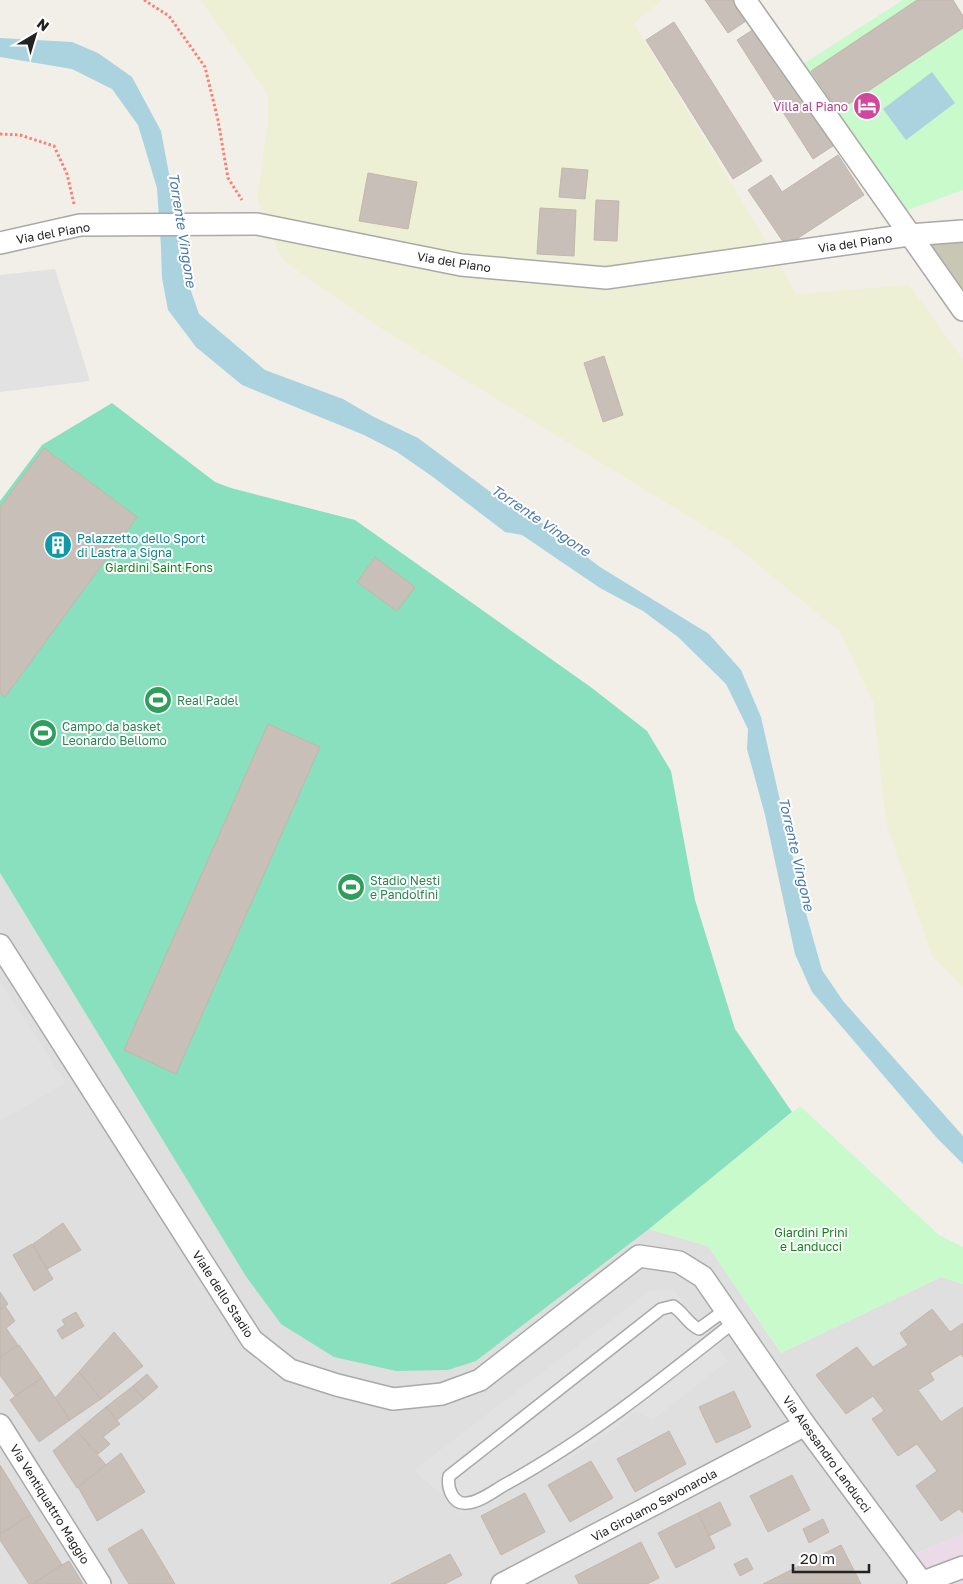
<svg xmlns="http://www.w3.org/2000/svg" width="963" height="1584" font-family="'Golos Text',sans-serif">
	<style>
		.residential { fill: #e0dfdf }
		.industrial { fill: #ebdbe8 }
		.construction { fill: #c7c7b4 }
		.farmland { fill: #eef0d5 }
		.park { fill: #c8facc }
		.pitch { fill: #88e0be }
		.parking { fill: #e2e2e2 }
		.water { fill: #aad3df }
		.building { fill: #c7bfb8; stroke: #c4b6ab }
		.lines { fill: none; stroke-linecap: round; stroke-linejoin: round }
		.service-casing { stroke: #a9a9a9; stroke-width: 14 }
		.minor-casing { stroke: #a9a9a9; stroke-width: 24 }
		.path { stroke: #fa8072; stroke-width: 3; stroke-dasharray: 2.5 2.5; stroke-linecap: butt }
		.service { stroke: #fff; stroke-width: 11 }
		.minor { stroke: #fff; stroke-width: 21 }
		.labels { text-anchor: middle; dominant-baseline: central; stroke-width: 4; stroke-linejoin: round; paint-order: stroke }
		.hotel-label { font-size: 12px; fill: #b23c85; stroke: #fff; text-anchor: end }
		.street-label { font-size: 12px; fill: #222; stroke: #fff }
		.culture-label { font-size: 12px; fill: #0d838f; stroke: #fff; text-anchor: start }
		.park-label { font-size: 12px; fill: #0c8416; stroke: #fff }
		.leisure-label { font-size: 12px; fill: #27864d; stroke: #fff; text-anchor: start }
		.water-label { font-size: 14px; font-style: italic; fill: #4a7aab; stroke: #fff }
	</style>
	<rect width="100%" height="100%" fill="#f2efe9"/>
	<path class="residential" d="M0 873 245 1275 476 1361 649 1229 708 1246 781 1353 941 1277 963 1284V1534L915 1554 936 1584H0Z"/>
	<path class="industrial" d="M963 1534V1584H936L915 1554Z"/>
	<path class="construction" d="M963 231V310L909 235Z"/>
	<path class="farmland" d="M200 0H663L634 23 765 239 796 294 909 285 963 359V987L932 956 886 823 873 702 839 631 729 541 374 324 282 260 257 199 268 121V94Z"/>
	<g class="park">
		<path d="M903 0H917L811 71 838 111 963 28V190L897 214 800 66Z"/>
		<path d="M800 1106 939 1235 963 1247V1284L941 1277 781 1353 708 1246 649 1229Z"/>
	</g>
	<path class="pitch" d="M112 403 215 482 231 488 355 520 592 688 647 731 671 771 695 900 735 1029 792 1112 649 1229 476 1361 448 1370 396 1371 334 1357 281 1324 245 1275 0 873V501L42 445Z"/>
	<g class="parking">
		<path d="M55 269 90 381 0 392V275Z"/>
		<path d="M0 981 66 1083 0 1121Z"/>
		<path d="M672 1288 728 1361 652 1420 636 1411 604 1437 570 1458 463 1514 414 1470 648 1292Z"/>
	</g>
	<g class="water">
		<path d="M0 38 72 42 98 53 132 77 161 131 191 291 199 314 265 370 343 399 374 417 418 438 516 511 544 524 600 567 709 634 741 670 761 717 804 906 822 970 843 1001 963 1136V1164L936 1137 812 992 795 954 765 815 747 749 748 729 726 684 678 637 643 611 600 588 522 535 505 532 433 477 397 452 364 435 242 385 196 347 168 310 162 278 161 247 157 188 138 125 112 89 72 69 0 57Z"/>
		<path d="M932 72 955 103 906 140 883 109Z"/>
	</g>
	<g class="building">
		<path d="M705 0H736L749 19 728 33Z"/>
		<path d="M917 0H953L963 16V28L838 111 811 71Z"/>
		<path d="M674 22 762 161 733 179 646 40Z"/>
		<path d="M757 27 833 146 813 159 737 40Z"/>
		<path d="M838 155 864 195 786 246 748 190 771 175 782 192Z"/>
		<path d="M562 168 588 170 585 199 559 197Z"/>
		<path d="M368 173 417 182 408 229 359 221Z"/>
		<path d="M596 200 619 201 617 241 594 240Z"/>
		<path d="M540 208 576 210 574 256 537 254Z"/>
		<path d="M604 356 623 415 603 422 584 363Z"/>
		<path d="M44 448 137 517 5 697 0 693V507Z"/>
		<path d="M375 557 415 587 397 611 357 582Z"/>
		<path d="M268 724 320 747 176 1074 124 1050Z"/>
		<path d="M63 1223 81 1250 47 1269 33 1244Z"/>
		<path d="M32 1244 53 1279 34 1291 13 1255Z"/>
		<path d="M0 1292 8 1304 0 1310Z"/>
		<path d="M5 1306 15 1321 6 1328 18 1345 0 1357V1310Z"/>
		<path d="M932 1309 950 1332 963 1323V1357L961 1354 930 1373 934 1380 918 1390 941 1422 963 1407V1513L959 1509 941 1521 916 1486 937 1471 917 1444 898 1456 872 1419 884 1411 873 1396 846 1414 816 1375 857 1347 873 1367 908 1345 900 1333Z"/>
		<path d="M76 1312 84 1326 62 1339 57 1330 65 1325 62 1320Z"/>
		<path d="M114 1332 143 1366 101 1399 79 1372Z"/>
		<path d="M19 1345 42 1378 15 1396 0 1375V1357Z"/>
		<path d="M79 1372 101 1399 70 1420 55 1398Z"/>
		<path d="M147 1374 158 1387 144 1399 133 1386Z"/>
		<path d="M42 1378 70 1420 39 1442 10 1400Z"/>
		<path d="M133 1386 144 1399 117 1420 106 1407Z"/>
		<path d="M734 1391 751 1427 716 1443 699 1407Z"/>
		<path d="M106 1407 120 1424 103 1437 110 1444 98 1454 77 1431Z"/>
		<path d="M77 1431 106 1465 77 1488 53 1451Z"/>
		<path d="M669 1431 686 1464 635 1492 617 1459Z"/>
		<path d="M121 1453 145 1492 97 1521 78 1487Z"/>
		<path d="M591 1461 613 1498 570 1522 548 1485Z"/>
		<path d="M0 1465 31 1515 0 1534Z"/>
		<path d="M792 1475 810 1510 768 1532 750 1496Z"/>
		<path d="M525 1493 545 1532 501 1555 481 1516Z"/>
		<path d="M720 1502 731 1525 709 1536 698 1513Z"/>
		<path d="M698 1513 715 1548 676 1568 658 1533Z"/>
		<path d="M31 1515 62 1565 33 1584H29L0 1540V1534Z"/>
		<path d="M823 1519 829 1532 809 1543 803 1529Z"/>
		<path d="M142 1529 175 1584H129L121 1571 108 1549Z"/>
		<path d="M641 1542 659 1578 647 1584H579L575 1576Z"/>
		<path d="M841 1545 861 1584H763Z"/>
		<path d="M450 1554 462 1575 445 1584H391Z"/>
		<path d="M747 1558 753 1569 740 1576 734 1564Z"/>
		<path d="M69 1561 83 1584H33L62 1565Z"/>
	</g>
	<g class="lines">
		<g class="service-casing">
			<path id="service" d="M725 1310 699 1329C688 1324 684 1313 673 1306L661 1309 449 1476C447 1487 452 1505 467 1503 481 1502 496 1489 508 1483 589 1438 661 1380 734 1322"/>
		</g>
		<g class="minor-casing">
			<g id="minor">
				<path d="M745 0 963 310"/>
				<path d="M0 243 80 225 257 224 461 265 606 278 909 235 963 231"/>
				<path d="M0 945 252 1340 290 1370 337 1385 393 1399 442 1394 480 1380 639 1256 679 1262 703 1277 805 1425 923 1584"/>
				<path d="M0 1425 100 1584"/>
				<path d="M502 1584 805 1425"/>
				<path d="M918 1584 963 1567"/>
			</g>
		</g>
		<g class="path">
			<path d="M144 0 169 16 205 67 218 120 228 178 242 200"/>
			<path d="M0 134 20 135 54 146 67 174 74 204"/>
		</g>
		<use href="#service" class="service"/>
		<use href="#minor" class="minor"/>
	</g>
	<defs>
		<g id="hotel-disc" transform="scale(1.4375)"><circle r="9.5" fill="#d1479c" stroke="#fff"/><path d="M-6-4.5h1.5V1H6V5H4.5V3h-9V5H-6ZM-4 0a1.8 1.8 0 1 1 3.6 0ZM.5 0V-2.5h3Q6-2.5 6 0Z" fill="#fff"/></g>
		<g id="building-disc" transform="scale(1.4375)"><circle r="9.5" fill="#0f9aa8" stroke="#fff"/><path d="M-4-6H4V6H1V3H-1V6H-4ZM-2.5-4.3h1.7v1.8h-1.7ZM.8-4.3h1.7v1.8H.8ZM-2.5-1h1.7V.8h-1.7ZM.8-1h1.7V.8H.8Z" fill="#fff"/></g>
		<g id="stadium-disc" transform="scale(1.4375)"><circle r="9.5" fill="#2e9e5b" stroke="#fff"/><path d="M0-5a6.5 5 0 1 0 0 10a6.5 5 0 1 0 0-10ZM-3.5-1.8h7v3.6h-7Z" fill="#fff"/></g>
	</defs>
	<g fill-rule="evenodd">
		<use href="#hotel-disc" x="867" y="106"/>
		<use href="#building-disc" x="58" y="545"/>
		<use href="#stadium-disc" x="158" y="700"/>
		<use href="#stadium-disc" x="43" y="733"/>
		<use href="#stadium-disc" x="351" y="887"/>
	</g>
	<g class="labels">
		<g class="hotel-label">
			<text x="848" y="106">Villa al Piano</text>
		</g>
		<g class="street-label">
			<text transform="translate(53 233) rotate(-10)">Via del Piano</text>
			<text transform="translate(855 243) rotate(-8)">Via del Piano</text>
			<text transform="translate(454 262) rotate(9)">Via del Piano</text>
			<text transform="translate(223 1294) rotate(57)">Viale dello Stadio</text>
			<text transform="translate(827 1454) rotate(54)">Via Alessandro Landucci</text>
			<text transform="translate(50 1504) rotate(58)">Via Ventiquattro Maggio</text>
			<text transform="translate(654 1505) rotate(-28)">Via Girolamo Savonarola</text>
		</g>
		<g class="culture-label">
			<text x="77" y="538">Palazzetto dello Sport<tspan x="77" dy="14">di Lastra a Signa</tspan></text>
		</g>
		<g class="park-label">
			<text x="159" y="567">Giardini Saint Fons</text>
			<text x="811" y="1232">Giardini Prini<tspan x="811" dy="14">e Landucci</tspan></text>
		</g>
		<g class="leisure-label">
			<text x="177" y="700">Real Padel</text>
			<text x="62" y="726">Campo da basket<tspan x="62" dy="14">Leonardo Bellomo</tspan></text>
			<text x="370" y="880">Stadio Nesti<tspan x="370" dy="14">e Pandolfini</tspan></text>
		</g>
		<g class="water-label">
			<text transform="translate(183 230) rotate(81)">Torrente Vingone</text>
			<text transform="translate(541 520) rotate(34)">Torrente Vingone</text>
			<text transform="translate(797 854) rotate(77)">Torrente Vingone</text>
		</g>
	</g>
	<g transform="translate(35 35) rotate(38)" stroke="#ffffff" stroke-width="4" paint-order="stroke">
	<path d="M0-4L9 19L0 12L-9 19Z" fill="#222222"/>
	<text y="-8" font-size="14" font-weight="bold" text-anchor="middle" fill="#222222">N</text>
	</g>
	<path d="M793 1564v8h76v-8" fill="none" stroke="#222222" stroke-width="2.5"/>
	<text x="800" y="1564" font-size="15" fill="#222222" stroke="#ffffff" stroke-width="4" paint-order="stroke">20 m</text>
</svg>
